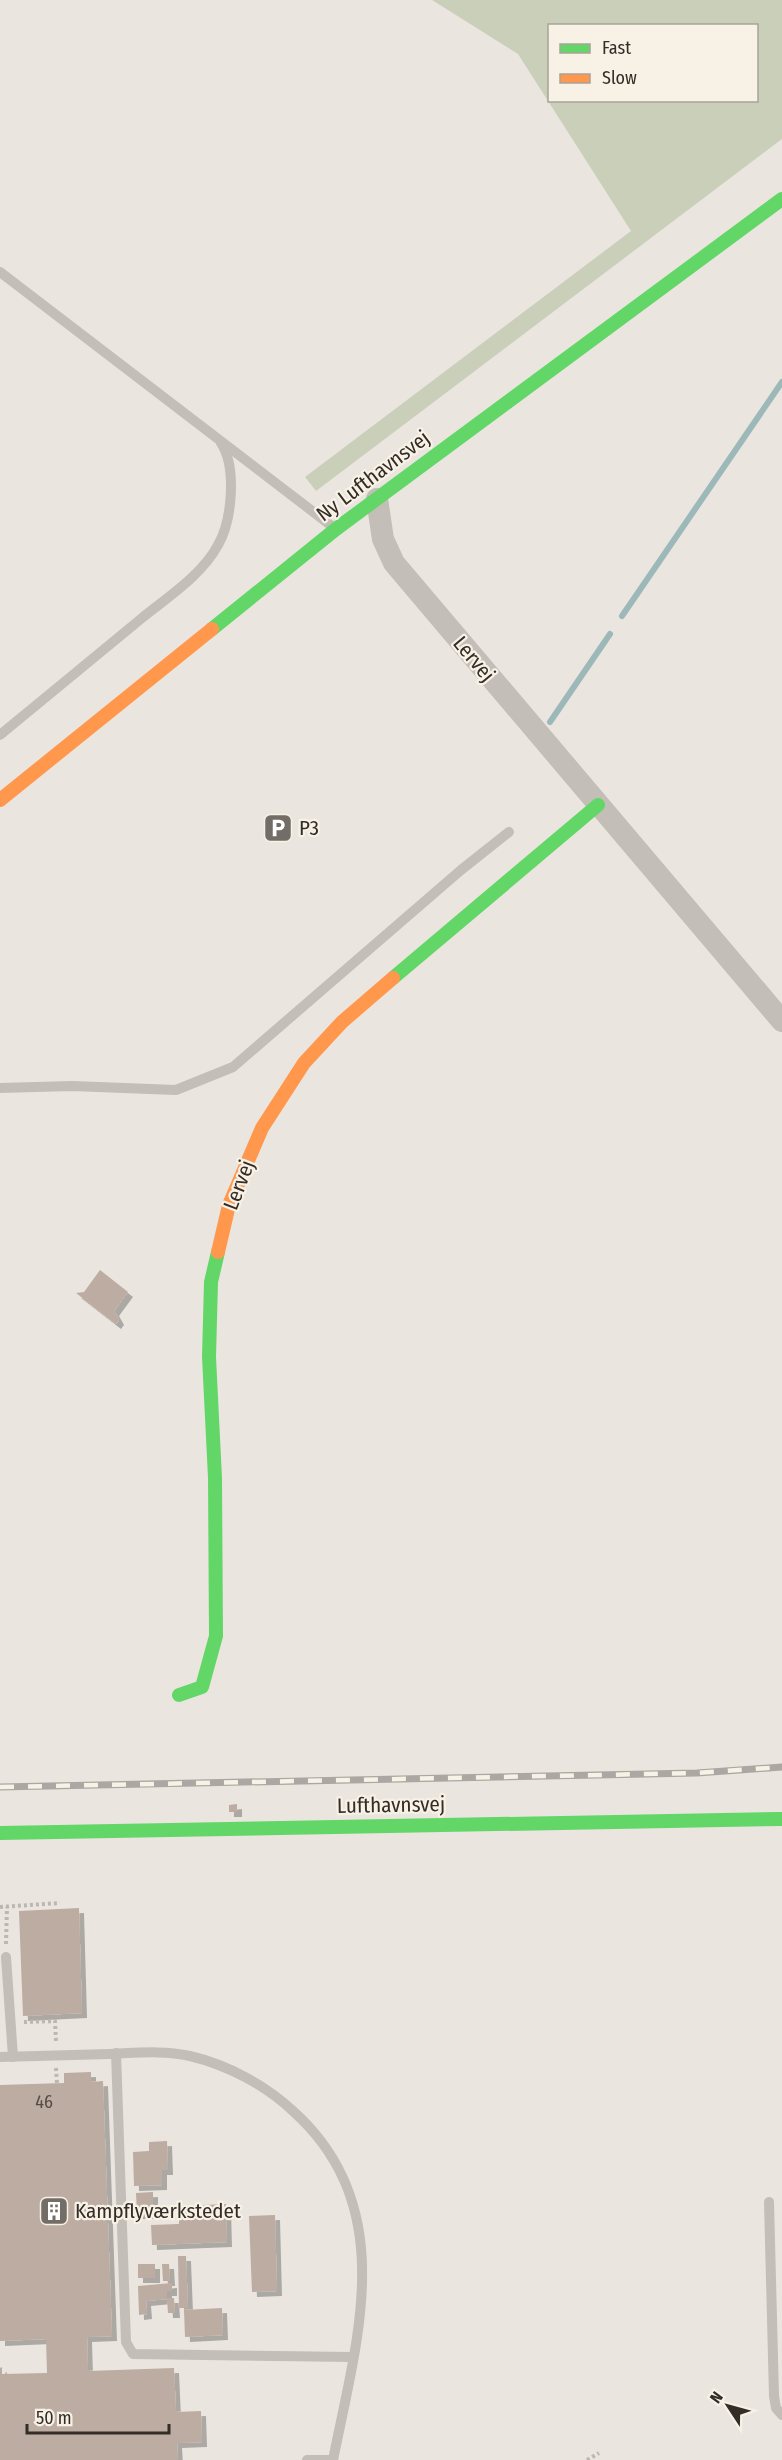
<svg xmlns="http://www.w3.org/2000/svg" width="782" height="2460" font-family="'Fira Sans Condensed',sans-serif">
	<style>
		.green { fill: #cacfba; fill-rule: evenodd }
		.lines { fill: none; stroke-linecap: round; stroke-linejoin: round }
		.stream { stroke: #9db8b9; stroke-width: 6 }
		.building { fill: #bcaca2; filter: url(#shadow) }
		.path { stroke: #bcb7b1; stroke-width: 4; stroke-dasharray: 3 3; stroke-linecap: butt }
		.lane { stroke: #c3beb8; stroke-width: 10 }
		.street { stroke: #c3beb8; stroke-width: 22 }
		.fast { stroke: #63d668; stroke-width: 14 }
		.slow { stroke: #ff974d; stroke-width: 14 }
		.rail-casing { stroke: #aba7a2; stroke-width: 7 }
		.rail { stroke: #f7f1e6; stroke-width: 4.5; stroke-dasharray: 14; stroke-linecap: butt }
		.labels { text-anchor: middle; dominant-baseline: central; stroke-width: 4.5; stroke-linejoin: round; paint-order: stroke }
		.number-label { font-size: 18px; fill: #554c46 }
		.street-label { font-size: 21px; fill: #332c27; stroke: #f7f1e6 }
		.poi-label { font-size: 21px; fill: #332c27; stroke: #f7f1e6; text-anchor: start }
	</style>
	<defs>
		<filter id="shadow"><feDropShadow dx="5" dy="5" stdDeviation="0" flood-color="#0004"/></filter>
	</defs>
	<rect width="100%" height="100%" fill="#eae6df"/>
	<path class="green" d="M432 0H782V139L316 491 305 477 631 231 518 54ZM550 26H756V100H550Z"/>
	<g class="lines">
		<g class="stream">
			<path d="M622 616 782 382"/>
			<path d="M550 722 610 634"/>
		</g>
	</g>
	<g class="building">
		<path d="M100 1270 128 1292 114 1311 119 1320 116 1324 76 1293 84 1292Z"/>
		<path d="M237 1804V1812H229V1805Z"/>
		<path d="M79 1908 82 2013 23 2016 19 1911Z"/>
		<path d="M91 2072V2082L103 2081 112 2336 87 2337 88 2371 174 2368 176 2412 201 2411 202 2442 177 2443 178 2460H0V2368L2 2367V2374L47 2373 46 2339 0 2341V2085L64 2083V2073Z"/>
		<path d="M167 2141 168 2170H162V2185L134 2186 133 2152 149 2151V2142Z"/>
		<path d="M153 2192V2214H137L136 2193Z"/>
		<path d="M226 2204 227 2242 152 2245 151 2225 179 2224V2206Z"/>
		<path d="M275 2215 277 2291 252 2292 249 2216Z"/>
		<path d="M178 2256H186L188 2308H179Z"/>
		<rect x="138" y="2264" width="17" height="14"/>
		<path d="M162 2264H169L170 2281H163Z"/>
		<path d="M172 2283V2291H167V2298H174L175 2313H168L167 2299 146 2301 147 2314 139 2315 138 2286Z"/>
		<path d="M222 2308 223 2335 185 2337 184 2310Z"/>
	</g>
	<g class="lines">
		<g class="path">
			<path d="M0 1907 60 1903"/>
			<path d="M6 1944 7 1907"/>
			<path d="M24 2022 55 2021 56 2042"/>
			<path d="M56 2068 57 2083"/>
			<path d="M587 2460 599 2453"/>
		</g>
		<g class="lane">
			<path d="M0 272 333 527"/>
			<path d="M0 735C47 696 95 657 142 618 168 597 202 575 218 545 232 521 237 467 221 443"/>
			<path d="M0 1088 72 1086 176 1090 233 1067 461 870 509 832"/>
			<path d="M6 1957 13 2057"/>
			<path d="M116 2053 126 2342 133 2354 353 2357"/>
			<path d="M0 2057C36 2056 73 2055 109 2054 136 2053 163 2050 190 2056 228 2065 265 2085 293 2111 400 2207 357 2339 333 2460"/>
			<path d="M769 2202 774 2396 776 2408 782 2415"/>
			<path d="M307 2460H333"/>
		</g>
		<path class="street" d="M377 499 383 539 394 563 782 1021"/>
		<g class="fast">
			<path d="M212 629 336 529 782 199"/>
			<path d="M393 978 598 805"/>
			<path d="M179 1695 202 1687 216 1636 215 1478 209 1357 211 1282 218 1252"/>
			<path d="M0 1833 782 1819"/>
		</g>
		<g class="slow">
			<path d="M0 800 212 629"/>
			<path d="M218 1252 229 1205 262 1128 304 1063 342 1022 393 978"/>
		</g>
		<g class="rail-casing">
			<path id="rail" d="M0 1787 697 1773 782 1767"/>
		</g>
		<use href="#rail" class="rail"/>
	</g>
	<defs>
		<g id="parking-square" transform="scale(1.5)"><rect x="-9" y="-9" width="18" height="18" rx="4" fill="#736d67" stroke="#f7f1e6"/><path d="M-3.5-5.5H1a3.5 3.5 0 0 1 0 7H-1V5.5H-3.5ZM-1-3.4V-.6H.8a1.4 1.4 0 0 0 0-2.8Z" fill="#fff"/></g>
		<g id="building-square" transform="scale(1.5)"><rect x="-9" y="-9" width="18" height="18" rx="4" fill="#736d67" stroke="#f7f1e6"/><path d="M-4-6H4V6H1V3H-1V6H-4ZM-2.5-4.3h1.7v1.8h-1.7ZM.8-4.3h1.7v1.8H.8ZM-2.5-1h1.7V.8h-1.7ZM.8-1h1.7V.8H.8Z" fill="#fff"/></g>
	</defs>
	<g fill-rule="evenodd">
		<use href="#parking-square" x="278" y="828"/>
		<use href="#building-square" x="54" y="2211"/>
	</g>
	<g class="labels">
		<g class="number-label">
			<text x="44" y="2102">46</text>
		</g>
		<g class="street-label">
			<text transform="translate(373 476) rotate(-37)">Ny Lufthavnsvej</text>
			<text transform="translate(474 659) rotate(50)">Lervej</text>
			<text transform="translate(239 1185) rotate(-69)">Lervej</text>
			<text transform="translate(391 1805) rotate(-1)">Lufthavnsvej</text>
		</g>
		<g class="poi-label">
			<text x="299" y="828">P3</text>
			<text x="75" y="2211">Kampflyværkstedet</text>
		</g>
	</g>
	<rect x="548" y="24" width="210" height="78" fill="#f7f1e6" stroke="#a9a29a" stroke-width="1.5"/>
	<rect x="560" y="44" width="30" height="9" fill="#63d668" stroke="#a9a29a" stroke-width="1.5"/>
	<text x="602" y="54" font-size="18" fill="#332c27">Fast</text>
	<rect x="560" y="74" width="30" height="9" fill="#ff974d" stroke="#a9a29a" stroke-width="1.5"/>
	<text x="602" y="84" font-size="18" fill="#332c27">Slow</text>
	<g transform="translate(728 2406) rotate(306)" stroke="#f7f1e6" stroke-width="4.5" paint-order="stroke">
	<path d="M0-4.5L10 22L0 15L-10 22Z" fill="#332c27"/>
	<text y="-9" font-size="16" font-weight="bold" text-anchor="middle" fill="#332c27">N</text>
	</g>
	<path d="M27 2424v9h142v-9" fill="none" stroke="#332c27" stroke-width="3"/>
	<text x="36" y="2424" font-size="18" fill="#332c27" stroke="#f7f1e6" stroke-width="4.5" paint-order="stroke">50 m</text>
</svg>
